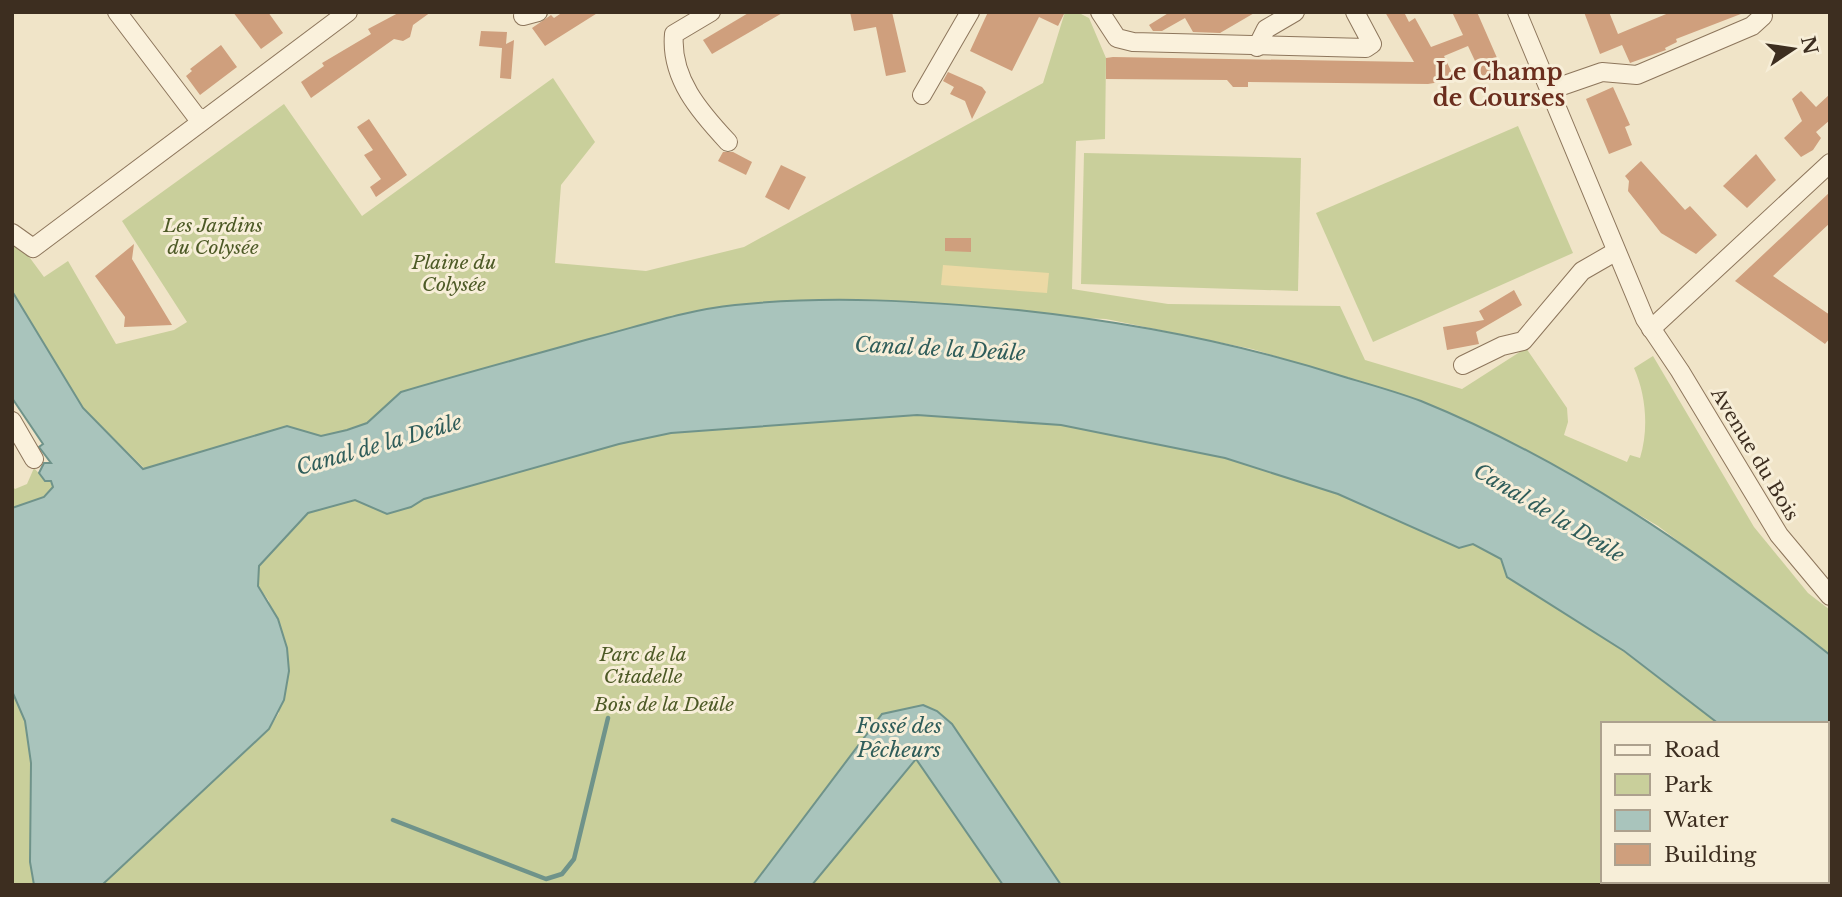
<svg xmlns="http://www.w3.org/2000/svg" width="1842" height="897" font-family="'Libre Baskerville',serif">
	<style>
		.green { fill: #c9cf9b }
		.sand { fill: #ecd9a5 }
		.water { fill: #a9c4bc; stroke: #6f938a; stroke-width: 2 }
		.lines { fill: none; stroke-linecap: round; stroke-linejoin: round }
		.stream { stroke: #6f938a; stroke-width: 4.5 }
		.building { fill: #cf9f7d }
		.minor-casing { stroke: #8d765c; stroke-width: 20 }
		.minor { stroke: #faf1dc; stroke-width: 18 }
		.labels { text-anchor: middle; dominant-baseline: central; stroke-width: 6; stroke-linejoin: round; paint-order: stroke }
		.park-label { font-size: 19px; font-style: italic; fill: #4d5a26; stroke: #f7eed8 }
		.street-label { font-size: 19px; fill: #3d2e20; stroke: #f7eed8 }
		.water-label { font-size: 21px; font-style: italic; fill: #2f5d5a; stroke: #f7eed8 }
		.quarter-label { font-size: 23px; font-weight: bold; fill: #6b2e1e; stroke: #f7eed8 }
	</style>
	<rect width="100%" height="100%" fill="#f0e4c8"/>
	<g class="green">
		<path d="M1065 12H1077L1089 18 1106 58 1105 139 1076 141 1072 289 1168 304 1340 306 1365 360 1462 389 1526 348 1567 408 1568 422 1564 435 1627 462 1630 455 1640 458C1649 429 1646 395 1634 368L1653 356 1754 527 1808 593 1830 610V655L1658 526 1573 476 1460 418 1416 399 1252 349 1106 319 733 305 681 314 401 392 367 423 347 430 321 436 287 426 145 469 83 408 20 306 12 291V243L30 258 44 277 68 261 116 344 174 330 187 322 122 221 284 104 362 216 553 78 595 142 561 185 555 263 646 271 744 247 1043 83Z"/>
		<path d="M1518 126 1573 253 1373 342 1316 213Z"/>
		<path d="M1084 153 1301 158 1298 291 1081 284Z"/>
		<path d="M917 415 1061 425 1225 458 1338 494 1459 548 1473 544 1501 559 1719 724H1602V881H1826V810L1830 813V885H1061L952 724 882 714 753 885H102L269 729 279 713 269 601 258 586 259 566 308 513 355 500 387 514 411 507 424 499 619 444 671 433Z"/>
		<path d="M34 468 45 480 52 481 53 489 44 497 12 508V486L15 489 27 484Z"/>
		<path d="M12 691C43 734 29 808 30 858 30 867 33 876 34 885H12Z"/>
		<path d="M916 758 1003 885H812Z"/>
	</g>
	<path class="sand" d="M943 265 1049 273 1047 293 941 285Z"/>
	<g class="water">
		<path d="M12 291 83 408 143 469 287 426 321 436 347 430 367 423 401 392C465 373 529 356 593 338 640 326 686 310 735 305 829 295 923 301 1018 310 1130 322 1240 343 1348 378 1372 385 1397 392 1421 401 1571 462 1704 555 1830 655V813L1826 810V724H1719L1624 651 1507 577 1501 559 1473 544 1459 548 1338 494 1225 458 1061 425 917 415 671 433 619 444 424 499 411 507 387 514 355 500 308 513 259 566 258 586 278 619 287 648 289 671 284 700 269 729 102 885H34L30 862 31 763 25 721 12 691V508L44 497 53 487 51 481H45L39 473 44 463H51L39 447 43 444 12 398Z"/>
		<path d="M923 705 937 711 952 724 1061 885H1003L916 759 812 885H753L882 714Z"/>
	</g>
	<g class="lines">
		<path class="stream" d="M393 820 546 879 562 874 574 859 608 718"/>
	</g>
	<g class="building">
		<path d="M233 12H268L283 33 261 49Z"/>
		<path d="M400 12H431L413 25 410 37 403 41 394 39 311 98 301 82 324 66 322 63 371 34 368 29Z"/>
		<path d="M563 12H599L545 46 532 28 551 15 554 18Z"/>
		<path d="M750 12H784L712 54 703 40Z"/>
		<path d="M850 12H892L906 72 886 76 876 27 854 31Z"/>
		<path d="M988 12H1065L1058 26 1039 17 1012 71 970 51Z"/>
		<path d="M1170 12H1256L1220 33 1193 32 1185 18 1162 31H1153L1149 25Z"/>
		<path d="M1385 12H1404L1409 22 1415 18 1431 47 1463 35 1452 12H1477L1501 67 1483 78 1468 46 1444 56 1453 75 1447 78 1446 81 1428 84 1248 82V87H1233L1227 80 1106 79V58L1113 57 1414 62Z"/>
		<path d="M1584 12H1609L1618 34 1671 12H1746L1676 39 1677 42 1665 48 1666 50 1630 63 1622 45 1600 54Z"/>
		<path d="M481 31 507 32 506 44 514 40 511 79 500 78 502 48 479 46Z"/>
		<path d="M221 45 237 67 200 95 186 76 192 71 190 69Z"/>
		<path d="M948 72 982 87 986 92 972 119 965 101 950 94 954 87 943 81Z"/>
		<path d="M1613 87 1630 125 1625 127 1632 145 1609 154 1586 99Z"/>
		<path d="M1801 91 1816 107 1830 94V120L1816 132 1821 138 1813 150 1801 157 1784 138 1802 121 1792 99Z"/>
		<path d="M369 119 407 175 376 197 370 187 381 179 364 155 373 150 357 127Z"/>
		<path d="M723 152H733L752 162 746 175 718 161Z"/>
		<path d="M1756 154 1776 180 1747 208 1723 186Z"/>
		<path d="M1641 161 1685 210 1690 206 1717 235 1696 254 1661 233 1628 191 1629 181 1625 176Z"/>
		<path d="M781 165 806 177 789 210 765 197Z"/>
		<path d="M1830 192V223L1773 276 1830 315V338L1825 344 1735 281Z"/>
		<path d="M945 238H971V252L945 251Z"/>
		<path d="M134 244 132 259 172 325 124 327 125 317 95 276Z"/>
		<path d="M1514 290 1522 305 1476 332 1479 344 1447 350 1443 327 1484 320 1479 311Z"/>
	</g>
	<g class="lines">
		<g class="minor-casing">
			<g id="minor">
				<path d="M117 12 196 116 204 119"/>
				<path d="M711 12 674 34C670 78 700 112 728 142"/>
				<path d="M1100 12 1117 38 1133 42 1366 48 1372 44 1355 12"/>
				<path d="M1517 12 1645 319 1680 371 1779 535 1830 596"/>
				<path d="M523 16 538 12"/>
				<path d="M1257 47 1266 29 1295 12"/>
				<path d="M1550 90 1602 72 1637 75 1752 26 1763 16"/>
				<path d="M922 95 970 12"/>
				<path d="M12 233 33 248 348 12"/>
				<path d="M1651 329 1830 163"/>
				<path d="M1463 365 1502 346 1523 341 1582 271 1615 252"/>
				<path d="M12 421 34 459"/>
			</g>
		</g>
		<use href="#minor" class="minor"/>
	</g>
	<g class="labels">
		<g class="park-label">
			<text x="213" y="225">Les Jardins<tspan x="213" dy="22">du Colysée</tspan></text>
			<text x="454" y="262">Plaine du<tspan x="454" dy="22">Colysée</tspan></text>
			<text x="643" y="654">Parc de la<tspan x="643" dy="22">Citadelle</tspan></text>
			<text x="664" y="704">Bois de la Deûle</text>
		</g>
		<g class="street-label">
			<text transform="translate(1755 454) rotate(59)">Avenue du Bois</text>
		</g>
		<g class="water-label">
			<text transform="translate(940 349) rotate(3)">Canal de la Deûle</text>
			<text transform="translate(379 445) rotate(-16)">Canal de la Deûle</text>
			<text transform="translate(1549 513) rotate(31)">Canal de la Deûle</text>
			<text x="899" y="726">Fossé des<tspan x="899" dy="24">Pêcheurs</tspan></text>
		</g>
		<g class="quarter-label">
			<text x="1499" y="72">Le Champ<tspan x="1499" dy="26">de Courses</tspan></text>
		</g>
	</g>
	<rect width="1842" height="897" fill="none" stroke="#3d2e20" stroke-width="28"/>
	<rect x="1601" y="722" width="228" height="161" fill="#f7eed8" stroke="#ada18e" stroke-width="2"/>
	<rect x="1615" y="745" width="35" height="10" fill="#faf1dc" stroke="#ada18e" stroke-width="2"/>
	<text x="1664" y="757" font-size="21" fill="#3d2e20">Road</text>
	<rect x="1615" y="774" width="35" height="21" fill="#c9cf9b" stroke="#ada18e" stroke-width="2"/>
	<text x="1664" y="792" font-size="21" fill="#3d2e20">Park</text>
	<rect x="1615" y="810" width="35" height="21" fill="#a9c4bc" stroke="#ada18e" stroke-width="2"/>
	<text x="1664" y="827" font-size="21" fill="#3d2e20">Water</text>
	<rect x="1615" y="844" width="35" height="21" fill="#cf9f7d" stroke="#ada18e" stroke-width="2"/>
	<text x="1664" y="862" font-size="21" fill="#3d2e20">Building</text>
	<g transform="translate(1793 49) rotate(77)" stroke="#f7eed8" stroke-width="5" paint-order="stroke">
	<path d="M0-5L12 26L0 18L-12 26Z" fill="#3d2e20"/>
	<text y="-10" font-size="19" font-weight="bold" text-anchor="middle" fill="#3d2e20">N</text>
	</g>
</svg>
